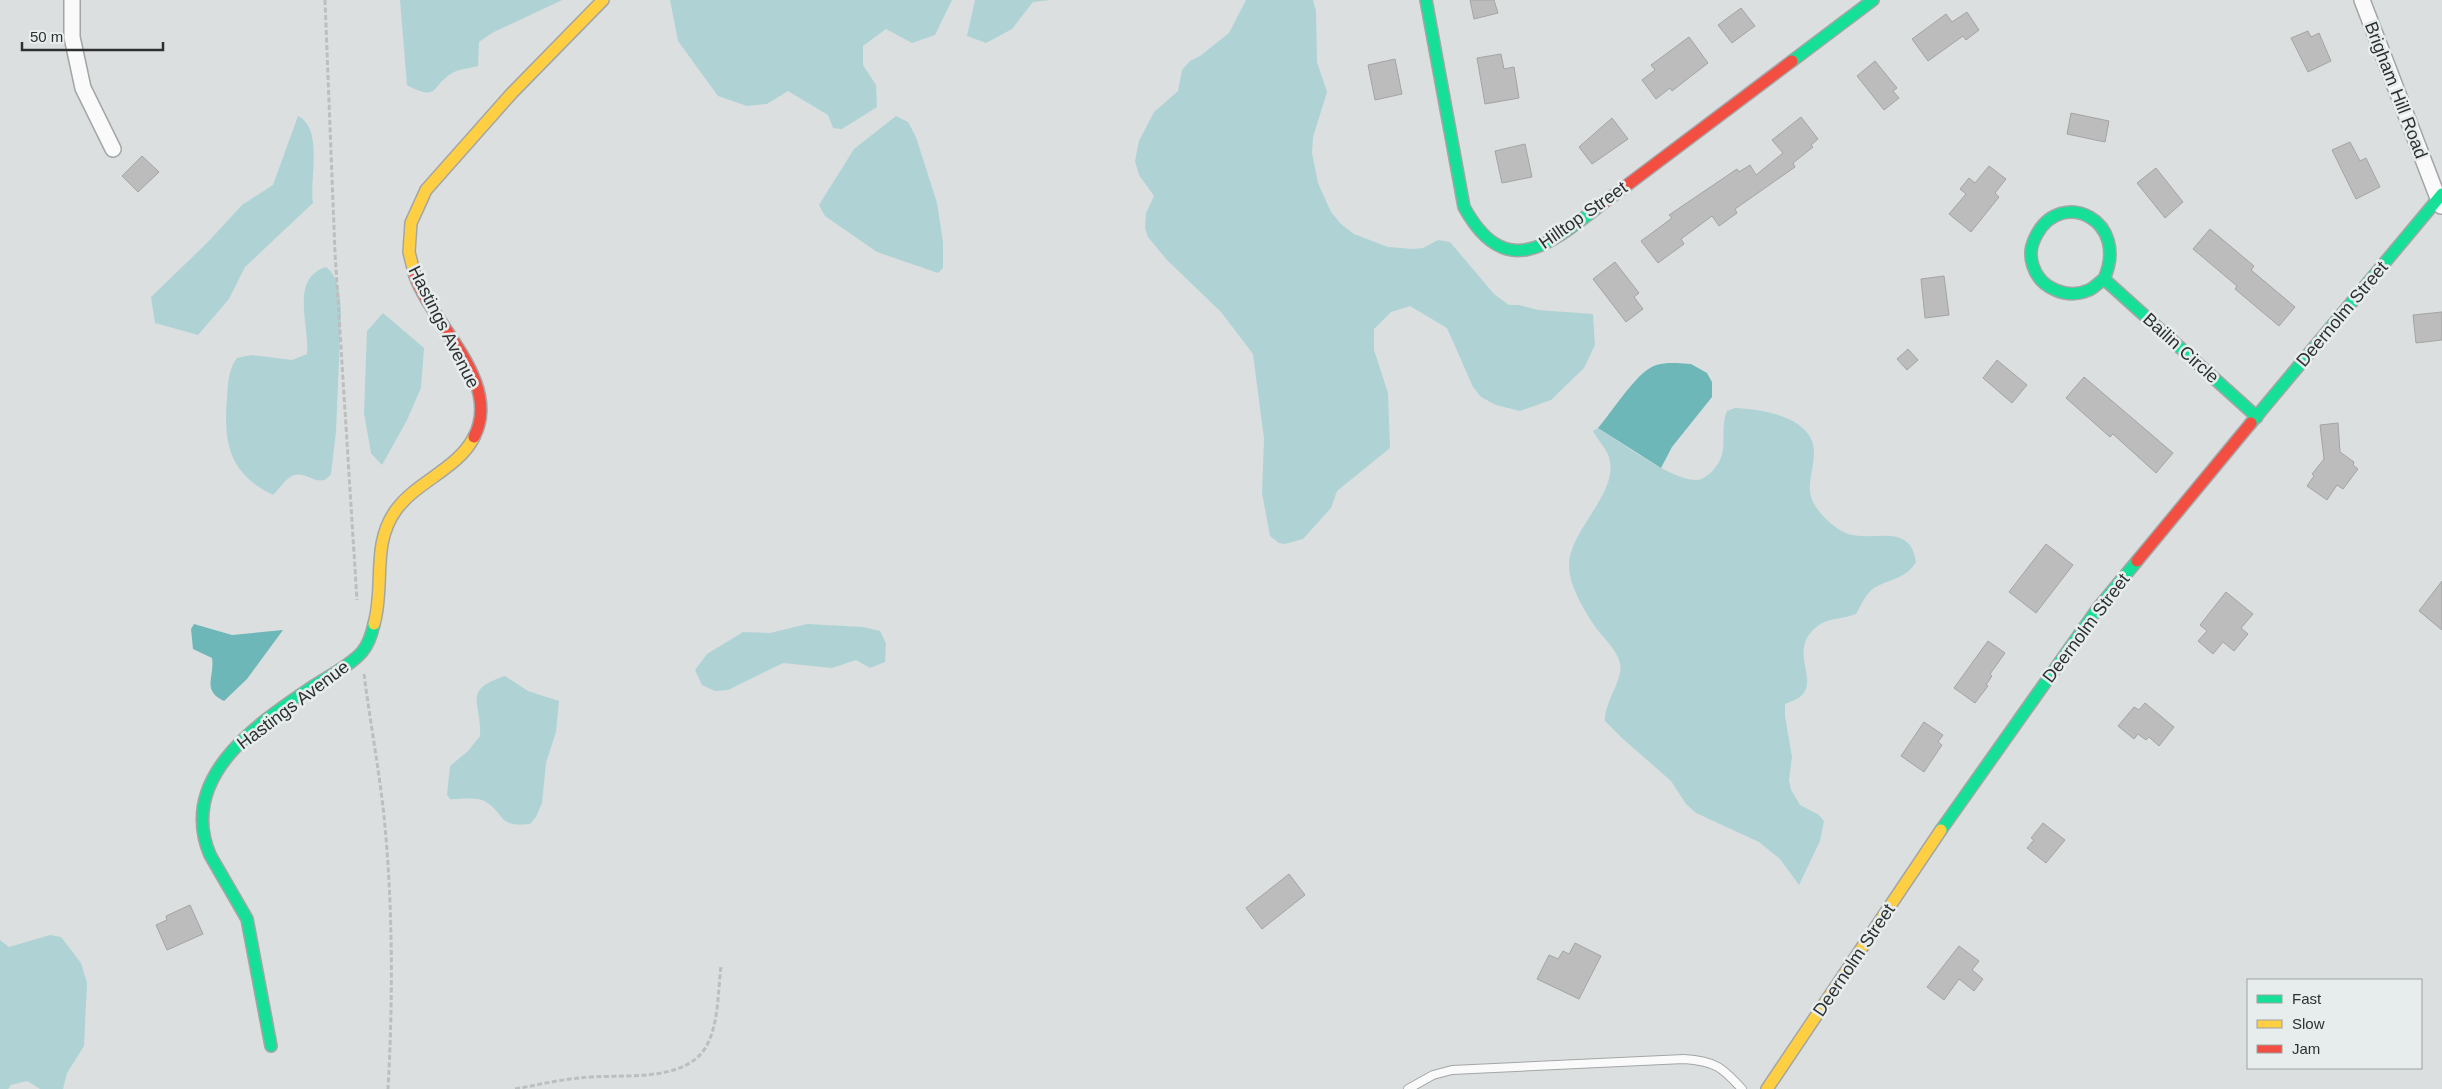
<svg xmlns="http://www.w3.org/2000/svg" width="2442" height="1089" font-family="Arial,sans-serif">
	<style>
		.green { fill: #afd3d5 }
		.water { fill: #6eb7b9 }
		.building { fill: #bbbcbb; stroke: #a3a4a3 }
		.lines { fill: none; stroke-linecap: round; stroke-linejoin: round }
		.lane-casing { stroke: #a3a6a6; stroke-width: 10 }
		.street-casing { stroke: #a3a6a6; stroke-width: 18 }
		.fast-casing { stroke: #a3a6a6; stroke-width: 14 }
		.slow-casing { stroke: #a3a6a6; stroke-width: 14 }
		.jam-casing { stroke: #a3a6a6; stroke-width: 14 }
		.path { stroke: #bdbebe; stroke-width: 3; stroke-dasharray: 5 2.5; stroke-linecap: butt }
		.lane { stroke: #fafafa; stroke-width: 8 }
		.street { stroke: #fafafa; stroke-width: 15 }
		.fast { stroke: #16e098; stroke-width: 11 }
		.slow { stroke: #ffcf43; stroke-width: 11 }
		.jam { stroke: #f24e42; stroke-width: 11 }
		.labels { text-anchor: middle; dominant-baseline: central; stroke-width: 5; stroke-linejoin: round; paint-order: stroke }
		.street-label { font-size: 18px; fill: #2e3030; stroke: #e7eded }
	</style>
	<rect width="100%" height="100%" fill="#dbdfdf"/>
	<g class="green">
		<path d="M400 0H562L492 33 479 42 478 66C471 68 461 69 454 72 430 85 440 103 407 85Z"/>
		<path d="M670 0H952L935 35 912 43 886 29 863 46V65L876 85 877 107 842 129 833 128 828 115 788 91 767 104 747 106 718 96 678 41Z"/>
		<path d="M975 0H1050L1033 2 1012 29 986 43 967 36Z"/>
		<path d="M1246 0H1313L1316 11 1317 62 1327 92 1313 137 1312 153 1318 183 1331 212 1341 224 1354 234 1388 247 1413 249 1423 248 1438 240 1450 242 1494 294 1509 305H1519L1538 310 1593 314 1595 345 1584 368 1551 400 1520 411 1496 405 1481 397 1473 387 1447 328 1410 306 1391 312 1374 329V350L1388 393 1390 448 1337 491 1331 508 1303 539 1285 544 1279 543 1270 536 1262 493 1264 439 1253 354 1221 312 1167 260 1148 237 1145 228 1146 213 1154 196 1139 175 1135 161 1139 141 1154 112 1178 91 1182 70 1190 61 1200 56 1229 33Z"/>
		<path d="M298 116C324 129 309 179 313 203L245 267 229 299 198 335 155 323 151 297 207 243 242 205 273 185Z"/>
		<path d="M896 116 908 122 916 137 937 203 943 242V268L938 273 877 252 825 216 819 205 854 149Z"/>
		<path d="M326 267C339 277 340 295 341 311L336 432 331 474C319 490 309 471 294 475 286 478 279 489 273 495 230 474 223 444 227 398 228 384 228 370 237 358L251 355 292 360 307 354C310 326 289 279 326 267Z"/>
		<path d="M383 313 424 348 421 388 407 420 382 465 371 453 364 413 367 331Z"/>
		<path d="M1735 408C1762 409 1814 417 1814 452 1813 482 1800 493 1826 519 1832 525 1840 531 1848 534 1875 542 1910 522 1916 562 1906 579 1889 579 1874 588 1866 593 1860 607 1856 614 1845 619 1828 618 1819 625 1786 649 1819 677 1802 695 1799 699 1790 702 1785 704V716L1792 757 1789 780 1791 790 1800 805 1819 815 1824 821 1820 841 1799 885 1780 859 1759 842 1696 813 1686 804 1671 781 1622 738 1605 721C1604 702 1624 679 1620 663 1616 648 1602 637 1594 625 1584 610 1569 585 1569 566 1569 529 1620 493 1609 457 1606 448 1597 439 1593 431L1598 428C1619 441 1674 482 1697 480 1707 479 1716 468 1720 460 1727 446 1720 427 1727 411Z"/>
		<path d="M807 624 863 627 880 631 886 643 885 662 870 668 856 660 832 668 783 663 728 690 715 691 702 685 695 670 707 654 743 632 770 633Z"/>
		<path d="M505 676 528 691 559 701 556 732 546 763 542 803 536 817 530 824C497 827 507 816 486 802 477 796 461 800 450 799L447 795 450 766 468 751 480 736C482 703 461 690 505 676Z"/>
		<path d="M50 935 61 937 81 963 87 983 84 1046 67 1073 63 1089H40L27 1081 11 1085 8 1089H0V940L9 947Z"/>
	</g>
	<g class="water">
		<path d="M1676 363 1691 364 1707 373 1712 382V397L1672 447 1661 468 1598 428C1611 413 1634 377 1650 368 1658 363 1667 363 1676 363Z"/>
		<path d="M194 624 232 635 283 630 247 679 224 701C201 690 215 677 212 658L193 649 191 629Z"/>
	</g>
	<g class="building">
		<path d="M1470 0H1494L1498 13 1474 19Z"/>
		<path d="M1741 8 1755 26 1732 43 1718 25Z"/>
		<path d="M1967 12 1979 30 1966 40 1963 36 1928 61 1912 39 1946 14 1952 22Z"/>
		<path d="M2308 31 2311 37 2319 33 2331 61 2308 72 2291 38Z"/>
		<path d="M1689 37 1708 63 1672 91 1670 88 1656 99 1642 80 1655 70 1651 65Z"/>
		<path d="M1501 54 1504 69 1514 67 1519 98 1485 104 1477 58Z"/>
		<path d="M1395 59 1402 94 1375 100 1368 65Z"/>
		<path d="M1875 61 1897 88 1893 91 1899 98 1884 110 1857 76Z"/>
		<path d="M2071 113 2109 121 2105 142 2067 134Z"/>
		<path d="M1801 117 1818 139 1811 145 1813 147 1793 163 1795 167 1735 209 1737 213 1719 226 1712 216 1681 239 1684 244 1658 263 1641 241 1672 218 1669 215 1737 169 1739 172 1750 165 1756 175 1783 153 1772 140Z"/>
		<path d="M1612 118 1628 139 1592 164 1579 147Z"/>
		<path d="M2350 142 2360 161 2366 158 2380 187 2356 199 2332 150Z"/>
		<path d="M1525 144 1532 177 1502 183 1495 151Z"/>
		<path d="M142 156 159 172 138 192 122 176Z"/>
		<path d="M1989 166 2006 179 1995 193 1999 197 1971 232 1949 214 1966 194 1960 189 1969 178 1975 183Z"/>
		<path d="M2156 168 2183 202 2165 218 2137 183Z"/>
		<path d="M2210 229 2254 266 2251 270 2295 307 2279 326 2235 289 2237 286 2193 249Z"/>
		<path d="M1615 262 1639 293 1634 297 1643 309 1626 322 1593 279Z"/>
		<path d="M1944 276 1949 315 1925 318 1921 279Z"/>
		<path d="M2442 312V340L2416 343 2413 315Z"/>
		<path d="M1908 349 1918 360 1907 370 1897 359Z"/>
		<path d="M1997 360 2027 385 2012 403 1983 378Z"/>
		<path d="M2084 377 2173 453 2156 473 2113 434 2110 437 2066 398Z"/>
		<path d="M2338 423 2340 452 2354 462 2353 465 2358 469 2343 489 2337 485 2327 500 2307 486 2314 476 2312 474 2324 459 2320 425Z"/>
		<path d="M2046 544 2073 565 2036 613 2009 592Z"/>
		<path d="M2442 581V630L2419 611Z"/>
		<path d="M2226 592 2253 614 2241 628 2248 634 2234 651 2223 642 2213 654 2198 641 2207 631 2200 625Z"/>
		<path d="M1988 641 2005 653 1990 674 1992 676 1986 685 1988 686 1975 703 1954 688Z"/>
		<path d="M2145 703 2174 727 2159 746 2149 737 2146 740 2138 734 2134 739 2118 726 2134 707 2139 710Z"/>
		<path d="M1924 722 1943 735 1938 742 1942 745 1924 772 1901 756Z"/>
		<path d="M2043 823 2065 840 2046 863 2027 848 2034 840 2031 838Z"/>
		<path d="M1289 874 1305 895 1262 929 1246 908Z"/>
		<path d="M190 905 203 934 167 950 156 925 167 920 166 916Z"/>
		<path d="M1575 943 1601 956 1579 999 1537 979 1549 955 1558 959 1563 951 1569 954Z"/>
		<path d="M1959 946 1979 961 1972 970 1983 979 1974 991 1959 979 1944 1000 1927 987Z"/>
	</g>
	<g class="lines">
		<g class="lane-casing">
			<path id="lane" d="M1408 1089 1433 1075 1452 1070 1684 1059C1715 1061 1722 1067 1742 1089"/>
		</g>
		<g class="street-casing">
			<g id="street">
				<path d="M72 0V37L83 88 113 149"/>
				<path d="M2362 0 2441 206"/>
			</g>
		</g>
		<g class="fast-casing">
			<g id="fast">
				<path d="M1426 0 1464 207C1506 284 1551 243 1602 204"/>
				<path d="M1792 61 1873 0"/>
				<path d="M2104 279C2099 282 2094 288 2089 290 2067 300 2040 288 2033 266 2029 254 2031 245 2037 234 2062 188 2130 220 2104 279L2257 417"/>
				<path d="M2251 423 2442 194"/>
				<path d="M1941 830 2098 608 2137 561"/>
				<path d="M271 1046 247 919 210 855C178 779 254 726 309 689 325 678 350 666 362 652 368 645 372 633 374 624"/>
			</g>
		</g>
		<g class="slow-casing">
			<g id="slow">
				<path d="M415 276 409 252 411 223 426 190 512 93 603 0"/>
				<path d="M374 624C385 586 371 544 396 510 417 481 458 469 474 437"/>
				<path d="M1767 1089 1941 830"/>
			</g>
		</g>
		<g class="jam-casing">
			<g id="jam">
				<path d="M1602 204 1792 61"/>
				<path d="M415 276C432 324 503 382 474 437"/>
				<path d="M2137 561 2251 423"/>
			</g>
		</g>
		<g class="path">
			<path d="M325 0 335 253 357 600"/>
			<path d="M364 674C370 721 379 769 384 816 393 906 393 999 388 1089"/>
			<path d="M515 1089C537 1085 558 1080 579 1078 617 1073 686 1085 707 1045 719 1022 718 990 721 966"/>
		</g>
		<use href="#lane" class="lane"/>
		<use href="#street" class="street"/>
		<use href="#fast" class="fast"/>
		<use href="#slow" class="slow"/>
		<use href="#jam" class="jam"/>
	</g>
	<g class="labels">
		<g class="street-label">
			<text transform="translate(2396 90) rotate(69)">Brigham Hill Road</text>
			<text transform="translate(1583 215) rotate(-35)">Hilltop Street</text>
			<text transform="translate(2342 314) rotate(-50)">Deernolm Street</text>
			<text transform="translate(444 327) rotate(63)">Hastings Avenue</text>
			<text transform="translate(2181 348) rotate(42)">Bailin Circle</text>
			<text transform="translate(2086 628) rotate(-53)">Deernolm Street</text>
			<text transform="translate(293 705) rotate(-37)">Hastings Avenue</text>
			<text transform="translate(1854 960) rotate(-56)">Deernolm Street</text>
		</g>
	</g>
	<rect x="2247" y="979" width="175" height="90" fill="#e7eded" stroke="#9da1a1"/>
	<rect x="2257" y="995" width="25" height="8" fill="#16e098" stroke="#9da1a1"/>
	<text x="2292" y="1004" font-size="15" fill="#2e3030">Fast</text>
	<rect x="2257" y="1020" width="25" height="8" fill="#ffcf43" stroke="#9da1a1"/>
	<text x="2292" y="1029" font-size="15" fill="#2e3030">Slow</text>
	<rect x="2257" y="1045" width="25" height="8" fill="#f24e42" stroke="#9da1a1"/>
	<text x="2292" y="1054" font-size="15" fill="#2e3030">Jam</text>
	<path d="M22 42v8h141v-8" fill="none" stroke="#2e3030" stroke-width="2.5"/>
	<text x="30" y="42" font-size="15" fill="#2e3030" stroke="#e7eded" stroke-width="4" paint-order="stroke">50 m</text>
</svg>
